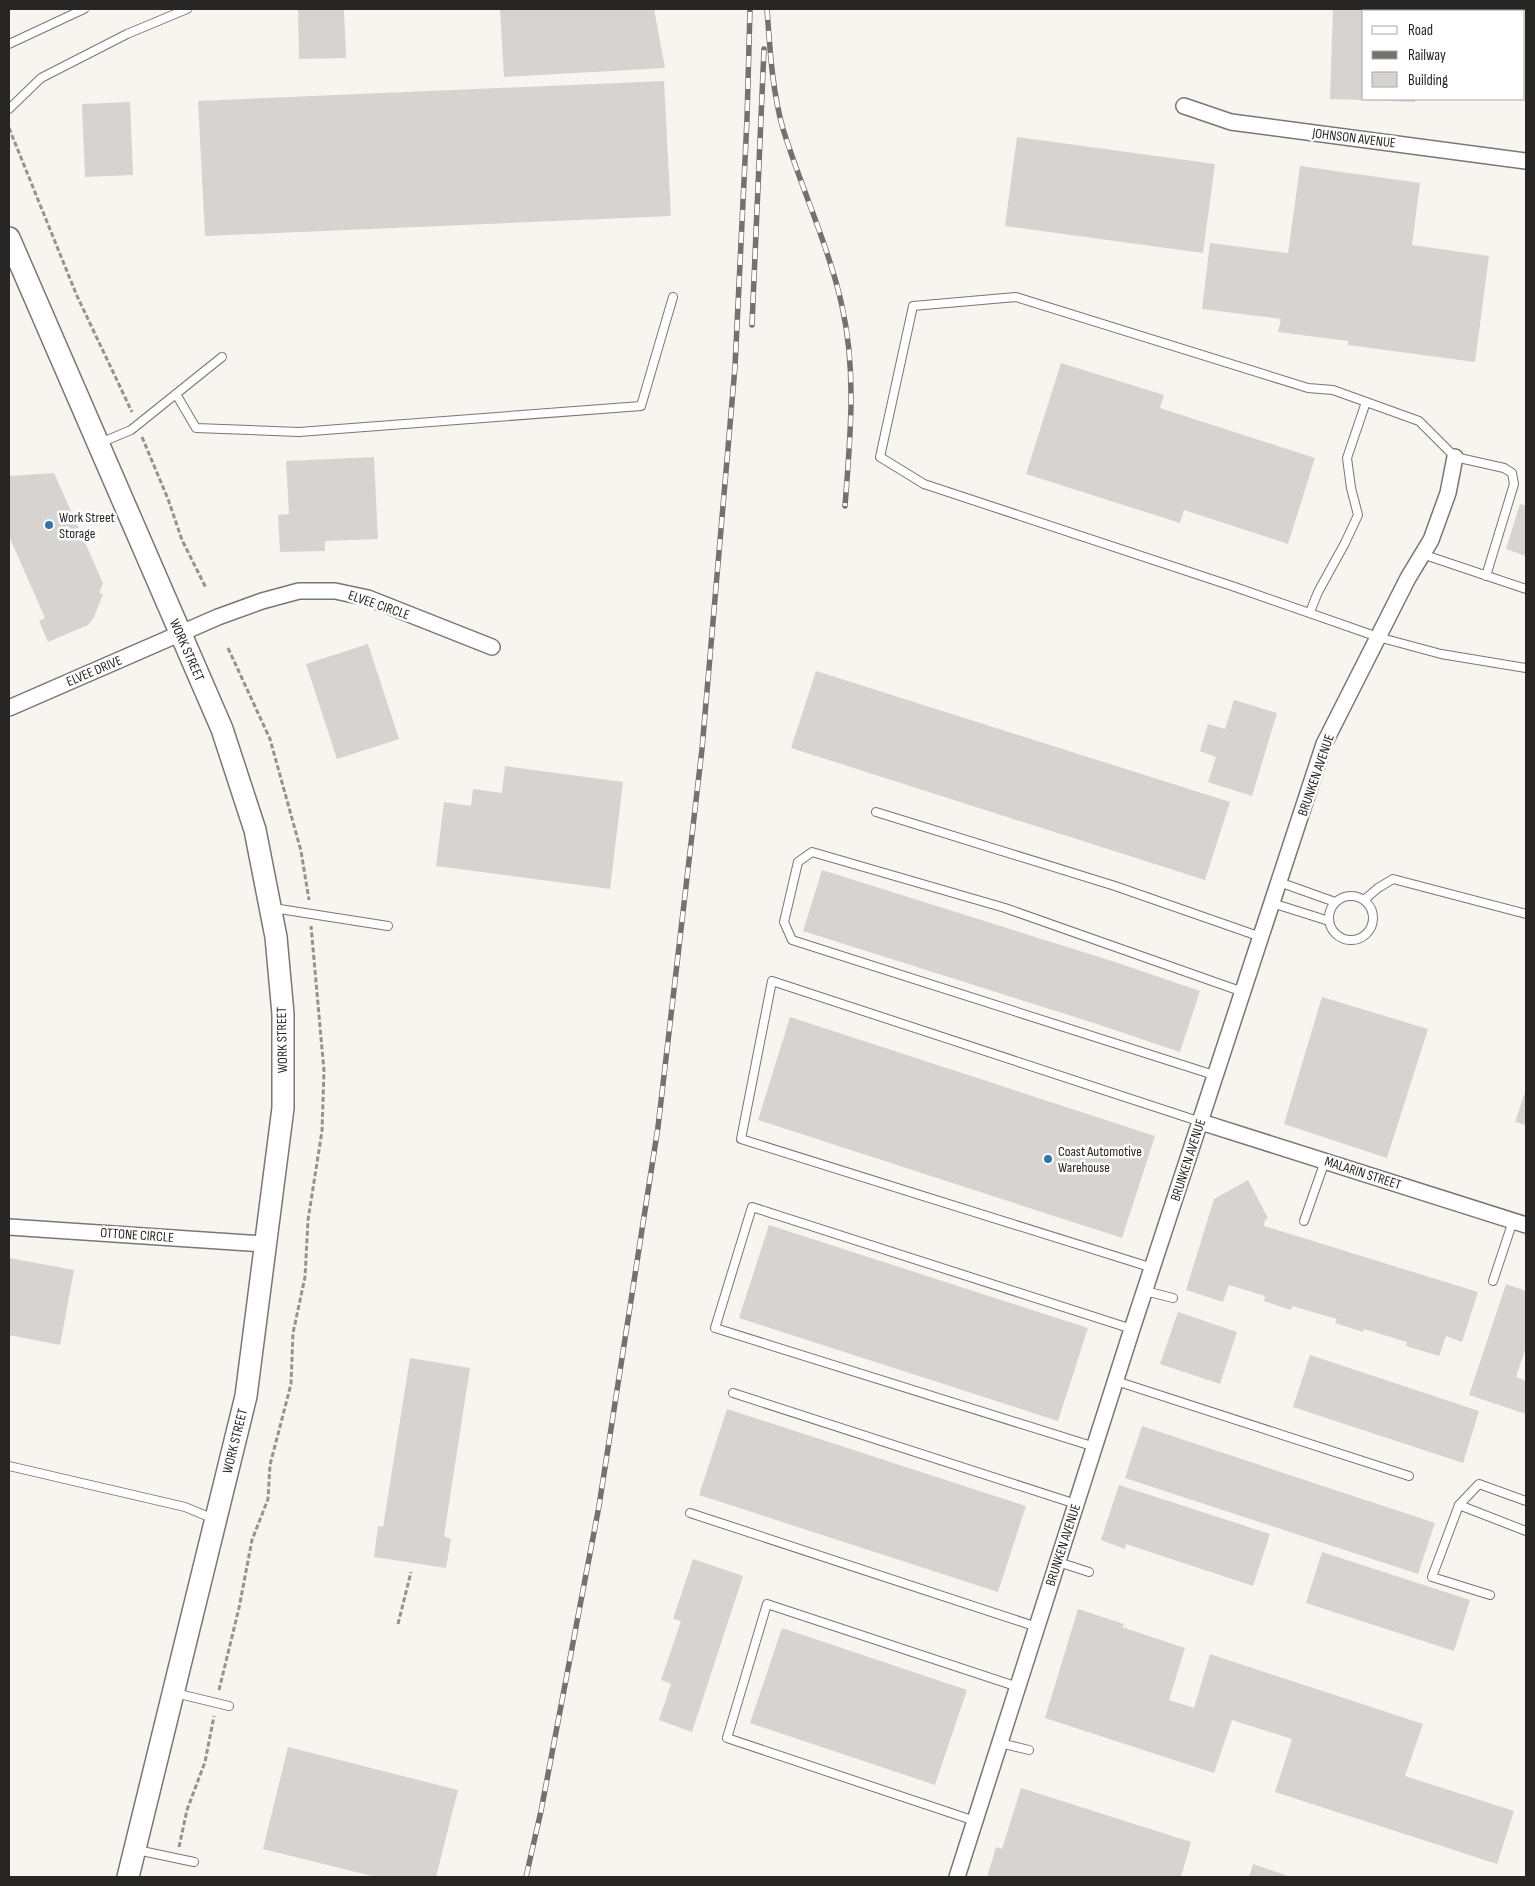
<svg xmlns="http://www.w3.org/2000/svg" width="1535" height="1886" font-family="'Sofia Sans Condensed',sans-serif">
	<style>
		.building { fill: #d7d3d0 }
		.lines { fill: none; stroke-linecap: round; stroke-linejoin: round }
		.lane-casing { stroke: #7a7673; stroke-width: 10 }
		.street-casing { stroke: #7a7673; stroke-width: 18 }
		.secondary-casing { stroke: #7a7673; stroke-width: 24 }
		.path { stroke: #95928f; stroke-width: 3; stroke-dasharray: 5 2.5; stroke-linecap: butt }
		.lane { stroke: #fff; stroke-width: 8 }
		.street { stroke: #fff; stroke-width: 15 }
		.secondary { stroke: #fff; stroke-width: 21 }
		.rail-casing { stroke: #74726f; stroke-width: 5.5 }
		.rail { stroke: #fff; stroke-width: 4; stroke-dasharray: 11; stroke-linecap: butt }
		.poi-dot { fill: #3175ab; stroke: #fff; stroke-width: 2 }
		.labels { text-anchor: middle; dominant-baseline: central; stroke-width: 5; stroke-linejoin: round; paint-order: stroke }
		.street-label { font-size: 14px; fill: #272624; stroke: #fff }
		.poi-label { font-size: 14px; fill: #272624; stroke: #fff; text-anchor: start }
	</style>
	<rect width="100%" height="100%" fill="#f8f4f0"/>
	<g class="building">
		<path d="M298 9H344L346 58 299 59Z"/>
		<path d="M500 9H654L665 68 504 77Z"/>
		<path d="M1333 9H1418V11H1364V100L1330 99Z"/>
		<path d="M664 81 671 216 205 236 198 101Z"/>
		<path d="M1366 99H1415V102L1366 100Z"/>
		<path d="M130 102 133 175 85 177 82 104Z"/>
		<path d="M1017 137 1215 164 1203 253 1005 226Z"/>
		<path d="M1300 166 1420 183 1412 245 1489 256 1475 362 1348 345V341L1278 332 1281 319 1202 309 1210 243 1288 253Z"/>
		<path d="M1061 363 1164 395 1160 408 1315 458 1288 544 1184 510 1180 523 1026 474Z"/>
		<path d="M374 457 378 539 325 541V551L280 552 278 515 289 514 286 461Z"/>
		<path d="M54 473 103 583 99 593 103 594 94 617 88 625 48 642 39 621 45 618 9 536V476Z"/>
		<path d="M1520 504 1526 506V556L1506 549Z"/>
		<path d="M368 644 399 739 337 759 306 664Z"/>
		<path d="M816 671 1230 802 1205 880 791 748Z"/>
		<path d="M1234 700 1277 713 1252 796 1208 782 1216 757 1200 751 1208 724 1225 729Z"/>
		<path d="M505 766 623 782 610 889 436 866 444 802 471 806 473 789 502 793Z"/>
		<path d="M822 870 1118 963 1200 991 1180 1052 1097 1024 803 931Z"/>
		<path d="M1322 997 1428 1029 1387 1158 1284 1124Z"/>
		<path d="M790 1017 1155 1136 1122 1238 758 1120Z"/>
		<path d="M1526 1089V1125L1515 1122Z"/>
		<path d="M1248 1180 1268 1218 1265 1220 1264 1226 1478 1292 1462 1342 1446 1336 1439 1356 1406 1346 1407 1342 1364 1329 1363 1332 1335 1323 1337 1319 1292 1306 1291 1310 1264 1301 1265 1296 1229 1285 1223 1302 1186 1290 1214 1199Z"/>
		<path d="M769 1225 1088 1328 1058 1421 739 1318Z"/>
		<path d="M9 1258 74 1270 60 1345 9 1335Z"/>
		<path d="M1506 1284 1526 1291V1347L1516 1377 1526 1381V1414L1469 1395Z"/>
		<path d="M1178 1312 1237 1332 1220 1384 1160 1364Z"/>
		<path d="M1310 1355 1479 1411 1463 1463 1293 1407Z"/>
		<path d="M410 1358 470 1368 444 1536 451 1539 446 1568 374 1557 378 1526 383 1527Z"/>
		<path d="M727 1409 1026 1506 998 1592 699 1495Z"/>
		<path d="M1142 1426 1435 1523 1418 1574 1125 1478Z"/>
		<path d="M1119 1485 1270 1534 1253 1586 1126 1544 1125 1549 1101 1540Z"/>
		<path d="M1322 1552 1470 1600 1454 1651 1306 1603Z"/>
		<path d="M693 1559 743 1576 692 1732 659 1720 671 1684 661 1680 681 1621 673 1619Z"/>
		<path d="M1078 1609 1124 1624 1122 1627 1185 1648 1169 1700 1194 1708 1210 1654 1423 1724 1405 1776 1514 1811 1497 1864 1275 1792 1292 1739 1232 1720 1214 1773 1045 1718Z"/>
		<path d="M782 1628 967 1690 935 1785 750 1723Z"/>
		<path d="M288 1747 458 1790 436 1877H376L263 1849Z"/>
		<path d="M1021 1788 1191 1842 1181 1877H987L996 1847 1002 1849Z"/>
		<path d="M1253 1864 1291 1877H1249Z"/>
	</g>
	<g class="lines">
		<g class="lane-casing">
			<g id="lane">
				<path d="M9 44 84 9"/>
				<path d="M9 109 41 78 127 34 187 9"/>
				<path d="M176 394 196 428 299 432 641 406 673 297"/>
				<path d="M100 443 131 430 222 357"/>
				<path d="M1422 554 1526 589"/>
				<path d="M1486 576 1514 484 1512 473 1504 468 1455 457 1419 421 1333 390 1308 388 1016 297 913 306 880 457 924 484 1235 587 1378 637 1441 654 1526 668"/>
				<path d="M1310 612 1318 592 1345 543 1358 515 1351 488 1347 458 1366 402"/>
				<path d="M876 812 1115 886 1261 937"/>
				<path d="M1279 882 1335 902"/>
				<circle cx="1351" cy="918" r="22"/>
				<path d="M1364 900 1378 888 1393 879 1526 914"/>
				<path d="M1272 903 1329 921"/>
				<path d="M273 908 388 926"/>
				<path d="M1217 1076 792 940 784 922 798 862 812 852 1005 908 1243 992"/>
				<path d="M1304 1221 1325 1161"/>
				<path d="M1153 1268 741 1139 772 981 1201 1122"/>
				<path d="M1493 1281 1513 1221"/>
				<path d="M1145 1291 1173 1298"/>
				<path d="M1116 1381 1409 1476"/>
				<path d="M733 1393 1076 1504"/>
				<path d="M1095 1447 715 1328 752 1207 1132 1329"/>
				<path d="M9 1466 185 1507 214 1519"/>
				<path d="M1459 1505 1479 1484 1526 1501"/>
				<path d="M690 1513 1037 1627"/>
				<path d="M1058 1562 1089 1572"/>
				<path d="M1490 1595 1432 1577 1459 1505 1526 1531"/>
				<path d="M175 1693 229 1706"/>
				<path d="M1000 1743 1029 1750"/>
				<path d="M975 1821 727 1738 767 1604 1018 1687"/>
				<path d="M137 1850 194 1862"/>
			</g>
		</g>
		<g class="street-casing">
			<g id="street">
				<path d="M1184 106 1231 122 1526 161"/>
				<path d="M9 708 218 617 262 601 299 591H335L368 598 492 647"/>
				<path d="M1201 1122 1526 1225"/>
				<path d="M9 1227 265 1244"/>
				<path d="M957 1877 1132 1329 1324 744 1408 578 1431 540 1448 493 1455 457"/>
			</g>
		</g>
		<g class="secondary-casing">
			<path id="secondary" d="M9 238 222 729 255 830 276 937 283 1014V1108L246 1396 128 1877"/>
		</g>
		<g class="path">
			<path d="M9 128 77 296 132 412"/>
			<path d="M142 437 168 499 182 540 206 588"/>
			<path d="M228 648 270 739 301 851 309 900"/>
			<path d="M398 1624 411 1572"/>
			<path d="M219 1690 239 1608 252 1540 268 1499 270 1465 291 1384 293 1333 305 1277 308 1220 322 1131 324 1071 311 926"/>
			<path d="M179 1847 187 1810 205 1762 214 1716"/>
		</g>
		<use href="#lane" class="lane"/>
		<use href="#street" class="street"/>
		<use href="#secondary" class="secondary"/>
		<g class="rail-casing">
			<g id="rail">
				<path d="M767 9C770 49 772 90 783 129 801 187 829 247 842 306 857 373 850 439 845 506"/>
				<path d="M752 325 764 49"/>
				<path d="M526 1877 541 1811 599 1506 658 1127 702 749 735 367 747 119 750 9"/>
			</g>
		</g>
		<use href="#rail" class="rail"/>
	</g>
	<g class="poi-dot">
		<circle cx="49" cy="525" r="5"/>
		<circle cx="1048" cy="1159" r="5"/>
	</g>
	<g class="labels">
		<g class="street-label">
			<text transform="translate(1354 138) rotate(7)">JOHNSON AVENUE</text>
			<text transform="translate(379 605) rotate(19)">ELVEE CIRCLE</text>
			<text transform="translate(187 650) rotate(66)">WORK STREET</text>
			<text transform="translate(94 671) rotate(-23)">ELVEE DRIVE</text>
			<text transform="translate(1316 775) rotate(-71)">BRUNKEN AVENUE</text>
			<text transform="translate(282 1040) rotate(-91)">WORK STREET</text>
			<text transform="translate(1188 1160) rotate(-72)">BRUNKEN AVENUE</text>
			<text transform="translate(1363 1173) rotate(18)">MALARIN STREET</text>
			<text transform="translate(137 1235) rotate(4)">OTTONE CIRCLE</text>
			<text transform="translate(235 1441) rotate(-76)">WORK STREET</text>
			<text transform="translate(1063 1545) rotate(-72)">BRUNKEN AVENUE</text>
		</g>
		<g class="poi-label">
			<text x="59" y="517">Work Street<tspan x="59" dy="16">Storage</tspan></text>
			<text x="1058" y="1151">Coast Automotive<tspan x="1058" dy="16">Warehouse</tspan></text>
		</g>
	</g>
	<rect width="1535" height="1886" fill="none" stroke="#272624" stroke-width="20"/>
	<rect x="1362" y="10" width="162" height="90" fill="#ffffff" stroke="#a9a8a7"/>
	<rect x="1372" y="26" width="25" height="8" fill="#ffffff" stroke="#a9a8a7"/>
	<text x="1408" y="35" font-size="15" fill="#272624">Road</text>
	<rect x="1372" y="51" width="25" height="8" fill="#74726f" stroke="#a9a8a7"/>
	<text x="1408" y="60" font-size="15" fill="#272624">Railway</text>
	<rect x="1372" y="72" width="25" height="15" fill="#d7d3d0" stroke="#a9a8a7"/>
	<text x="1408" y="85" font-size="15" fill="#272624">Building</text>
</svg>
